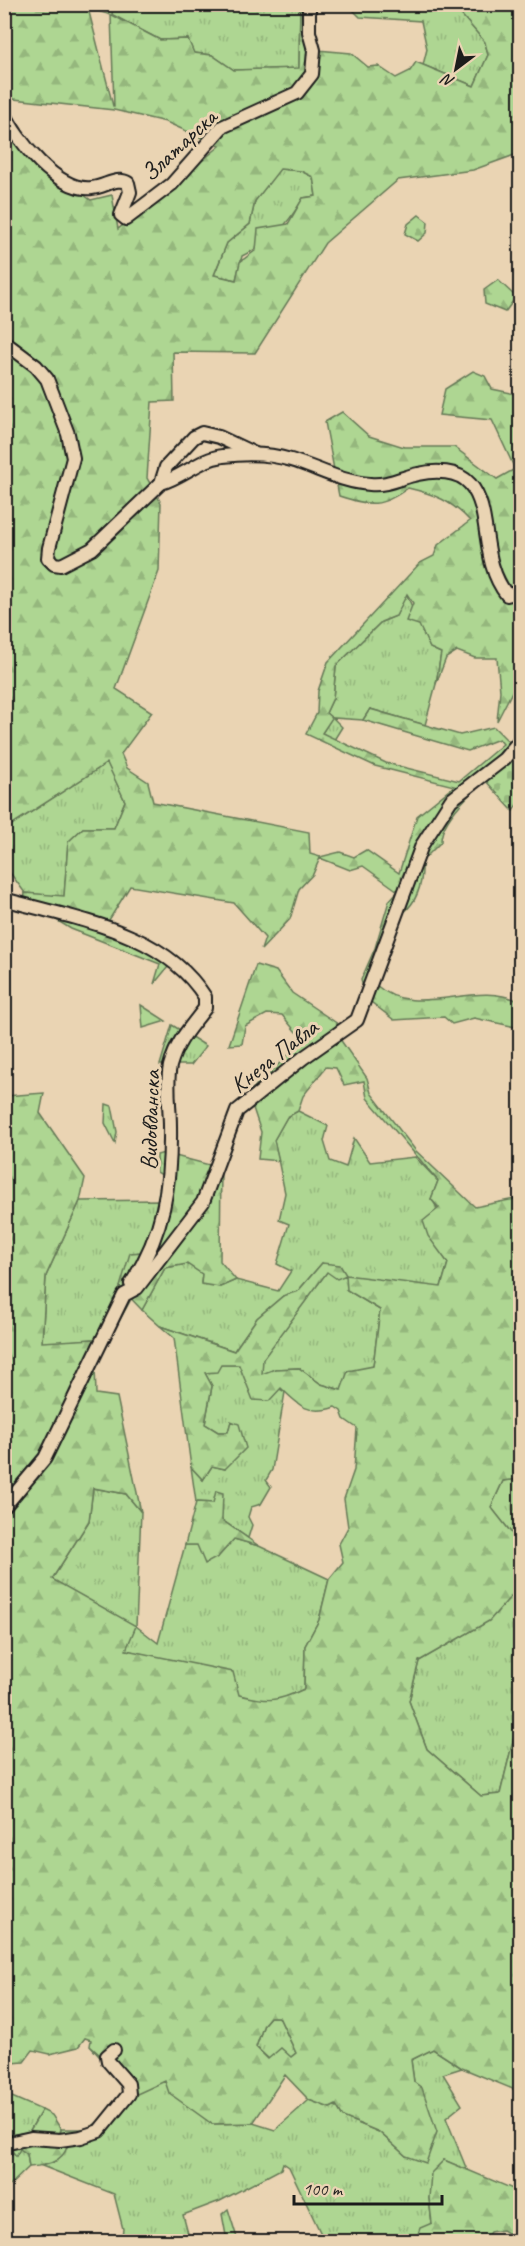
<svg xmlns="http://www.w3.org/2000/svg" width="525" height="2246" font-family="Caveat,sans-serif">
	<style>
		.grass { fill: url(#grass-tufts); stroke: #657957; stroke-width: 1.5 }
		.forest { fill: url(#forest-firs); stroke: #657957; stroke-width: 1.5; fill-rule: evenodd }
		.cemetery { fill: url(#cemetery-stones); stroke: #657957; stroke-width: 1.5 }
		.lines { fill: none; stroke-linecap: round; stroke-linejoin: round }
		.street-casing { stroke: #1c1c1c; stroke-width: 16 }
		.street { stroke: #ead4b3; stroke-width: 12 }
		.labels { text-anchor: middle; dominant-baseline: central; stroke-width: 6; stroke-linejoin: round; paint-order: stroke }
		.street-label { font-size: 24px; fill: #1c1c1c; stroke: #ead4b3 }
	</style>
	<defs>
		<pattern id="grass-tufts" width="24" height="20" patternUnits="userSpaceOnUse" patternTransform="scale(1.5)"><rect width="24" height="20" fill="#aed692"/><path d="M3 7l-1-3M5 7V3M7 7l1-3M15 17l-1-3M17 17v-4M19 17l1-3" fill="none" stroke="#95b77d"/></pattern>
		<pattern id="forest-firs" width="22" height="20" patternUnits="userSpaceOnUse" patternTransform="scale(1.5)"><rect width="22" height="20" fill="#aed692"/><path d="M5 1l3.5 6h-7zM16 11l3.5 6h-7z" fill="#95b77d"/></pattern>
		<pattern id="cemetery-stones" width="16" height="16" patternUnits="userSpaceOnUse" patternTransform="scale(1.5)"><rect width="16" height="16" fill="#aed692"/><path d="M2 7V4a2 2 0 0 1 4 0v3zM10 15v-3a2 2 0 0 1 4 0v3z" fill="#95b77d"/></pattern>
	</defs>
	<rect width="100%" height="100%" fill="#ead4b3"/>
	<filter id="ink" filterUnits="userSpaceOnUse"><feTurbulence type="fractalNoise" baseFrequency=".0167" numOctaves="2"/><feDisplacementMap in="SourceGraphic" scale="12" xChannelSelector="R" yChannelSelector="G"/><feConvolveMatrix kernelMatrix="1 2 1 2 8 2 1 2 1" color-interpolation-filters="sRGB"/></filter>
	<g filter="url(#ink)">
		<g class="grass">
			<path d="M113 5H300L299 69 234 70 212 55 193 53 188 39 160 40 111 14Z"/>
			<path d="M348 5H453L485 42 488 55 474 86 423 65 427 49 421 21 360 17Z"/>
			<path d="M279 169 301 171 313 177 316 196 303 198C287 226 272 242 242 256L236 280 214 275 227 243 250 224 255 201Z"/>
			<path d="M406 593 430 648 441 653 436 684 425 725 370 709 363 720 333 718 342 727 334 740 322 733 331 718 326 713 333 698 336 666 381 622 396 616Z"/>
			<path d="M107 762 125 801 114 828H83L68 842 64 897 25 893 5 866V829Z"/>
			<path d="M141 1005 166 1021 143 1028Z"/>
			<path d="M172 1025 206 1046 191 1065H160Z"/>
			<path d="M106 1104 112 1106 117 1132 115 1143 105 1123Z"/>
			<path d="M298 1111 328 1126 324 1141 330 1161 346 1167 354 1138 370 1162 415 1157 438 1181 431 1199C448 1217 433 1244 448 1263L441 1287 347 1290 380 1310 373 1366 341 1390 321 1384 299 1368 275 1369 262 1375V1359L327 1272 322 1263 298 1291 283 1296 257 1318 234 1351 160 1326 142 1310 165 1268 187 1264 202 1274 201 1283 220 1287 236 1280 278 1291 291 1271 277 1264 289 1224 279 1220 285 1193 274 1140 287 1117Z"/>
			<path d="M159 1200 150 1237 120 1287 130 1301 106 1345 94 1339 42 1343 46 1276 80 1201Z"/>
			<path d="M221 1365H239L285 1392 272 1470 266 1480 271 1487 261 1504 251 1507 248 1517 252 1525 248 1538 222 1520 214 1503 196 1502 191 1467 203 1480 212 1466 225 1469 231 1422 228 1432H218L205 1424 212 1386 205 1373Z"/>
			<path d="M520 1479V1558L517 1540 491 1507 503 1481Z"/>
			<path d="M93 1488 126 1494 141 1512 136 1626 158 1643 185 1545H197L218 1557 234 1539 259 1546 329 1579 319 1620 305 1646 304 1689 280 1701H262L238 1695 177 1662 126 1650 52 1579 89 1521Z"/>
			<path d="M520 1586V1734L514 1737 500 1794 481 1796 427 1749 409 1701 419 1661 489 1621Z"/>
			<path d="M270 2017H279L296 2053 291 2057 269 2059 256 2047 264 2024Z"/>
			<path d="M90 2046 128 2080 166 2081 212 2124 253 2123 275 2130 309 2100 330 2108 336 2105 343 2117 379 2132 406 2156 414 2082 411 2060 433 2049 462 2068 443 2074 462 2105 446 2118 467 2170 444 2160 429 2198 432 2224 417 2236 418 2241H307L322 2236 289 2167 283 2163 281 2169 220 2201 183 2215 190 2241H121L123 2229 114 2194 42 2166 56 2162 61 2129H89L112 2110 124 2094 123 2083Z"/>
			<path d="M5 2094 42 2110 29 2132 5 2136Z"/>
			<path d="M20 2149 27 2154 29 2167 5 2190V2155L10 2156 13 2152 16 2156Z"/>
		</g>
		<g class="forest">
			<path d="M81 4 87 7 89 5H113L112 15 160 40 188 39 194 53 212 55 234 70 299 68 300 5H312L306 49 351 53 368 67 378 66 396 78 410 71 416 62 474 86 488 55 485 42 453 5H520V153L473 170 398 180 325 243 255 353 173 352 174 401 152 402 147 478 161 503 159 571 116 689 152 712 121 754 127 768 148 782 153 802 309 832 310 854 320 857 340 852 354 857 366 850 399 873 417 816 454 786 375 766 306 734 317 713 318 691 328 662 420 563 434 556 438 545 470 521C452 501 434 494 408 488 381 508 370 506 339 496L325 422 342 412 369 436 404 447H454L497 479 515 469 492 420 439 415 445 389 473 371 485 376 492 389 520 395V676L497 721 500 691 497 658H475L457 651 446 658 436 684 441 653 430 648 419 625 406 621 413 603 407 594 396 616 381 622 336 666 333 698 326 713 332 718 322 733 386 763 459 781 503 744 499 739 468 751 363 720 370 709 460 735 494 727 519 752C497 770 440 813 441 842L422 861C423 881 419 900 403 913L376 985C416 1021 475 978 520 1002V1028L474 1018 452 1024 444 1017 394 1020 366 998 361 980 375 948 389 901 398 891 363 866 350 870 320 858 313 874 299 889 290 919 261 950 265 938 234 903 130 886 109 920 177 956 154 984 160 964 71 929 24 900 25 893 64 896 68 842 83 828H114L125 801 107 763 5 829 4 123 32 159 91 200 112 195 118 229 220 146 166 122 114 110 5 98V5ZM88 8 111 15 114 106H113ZM280 169 301 171 313 177 316 196 303 198 288 224 258 229 256 250 240 262 236 280 214 275 227 243 250 224 255 201Z"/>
			<path d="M419 215 428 222 427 233 418 241 405 234 408 224Z"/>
			<path d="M498 280 516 297 505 312 485 304 484 290Z"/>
			<path d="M256 965 276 971 292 993 338 1024 333 1029 367 1078 371 1093 416 1151 475 1207 520 1198V1479L503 1481 491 1507 517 1540 520 1586 489 1621 419 1661 409 1701 427 1749 481 1796 500 1794 514 1737 520 1734V2092L462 2068 433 2049 411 2060 414 2082 422 2088 437 2132 426 2163 406 2156 379 2132 343 2117 336 2105 330 2108 309 2100 285 2075 253 2123 212 2124 169 2093 165 2081 137 2094 128 2080 90 2046 91 2040 85 2038 78 2047 50 2054 33 2050 24 2062 12 2063 5 2055V1096L44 1093 40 1113 85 1178 80 1201 46 1276 42 1342 94 1339 96 1394 117 1397 141 1512 126 1494 93 1488 89 1521 52 1579 136 1626 126 1650 233 1672 239 1695C268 1702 277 1702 304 1689L305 1646 319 1620 329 1579 343 1562 339 1544 348 1527 344 1499 354 1470 357 1428 344 1419 341 1411 335 1407C309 1416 299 1406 281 1388L269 1401 253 1400 239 1365H221L217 1372 205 1373 212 1386 205 1424 218 1432H228L231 1421 239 1424 246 1448 225 1469 212 1466 203 1480 191 1467 174 1338 160 1326 234 1351 257 1318 283 1296 298 1291 322 1263 340 1265 346 1275 441 1287 448 1263 428 1236 423 1221 439 1208 431 1199 438 1181 367 1098 364 1081 344 1085 336 1068 326 1067 303 1096 298 1111 287 1117 274 1140 279 1161 258 1159 261 1132 248 1093 313 1032H296L282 1015 267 1014 245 1026 242 1044 229 1045ZM327 1272 337 1279 346 1275 347 1290 380 1310 373 1366 348 1371 341 1390 321 1384 299 1368 275 1369 262 1374 263 1359ZM270 2017H279L296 2053 291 2057 281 2048 268 2059 256 2047 264 2024Z"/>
			<path d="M164 1153 221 1168 220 1261 236 1280 220 1287 201 1284 202 1274 187 1264 165 1268 142 1310 120 1287 130 1253 143 1252 150 1237 162 1175 157 1172V1155Z"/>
			<path d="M216 1491 223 1493 222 1520 259 1546 234 1539 218 1557 205 1564 197 1545H185L196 1502 213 1503Z"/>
			<path d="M42 2110 52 2115 61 2129 59 2136 68 2141C67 2161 46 2166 29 2167L27 2154 20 2149 16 2156 13 2152 10 2156 5 2155V2136L29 2132Z"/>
			<path d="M444 2160 520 2192V2241H511L509 2234 502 2230 490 2232 484 2241H418L417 2237 420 2228 432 2223 429 2198 431 2173Z"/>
			<path d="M228 2209 238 2241H227L222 2214Z"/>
		</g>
		<path class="cemetery" d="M514 756 520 763V800L513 811 485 780Z"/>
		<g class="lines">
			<g class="street-casing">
				<g id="street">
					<path d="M4 112C16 140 58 192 92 188 105 187 117 176 128 183L130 192 121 215 126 219 172 184 222 127 297 93 312 74 314 50 309 32V4"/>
					<path d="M4 342 36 366 47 379 68 434 73 458 49 548 48 558 54 564 61 565 92 549 161 483 166 467 194 437 202 433 219 437 255 454"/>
					<path d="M161 483C183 477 199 459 223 456 246 453 269 453 291 460 318 468 341 482 370 484 387 486 402 477 418 474 435 470 458 470 470 484 493 511 479 560 507 595L520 592"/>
					<path d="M4 901H11C80 920 164 932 205 997V1008C191 1027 177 1040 170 1066 166 1084 170 1107 170 1126 171 1186 164 1232 131 1284"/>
					<path d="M4 1507 45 1458 124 1295 137 1288 203 1202 237 1111 303 1058 357 1020 422 845 451 800 504 759 520 740"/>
					<path d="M4 2144 31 2138 60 2140 81 2137 99 2131 129 2094 128 2084 108 2061 107 2056 114 2050"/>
				</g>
			</g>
			<use href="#street" class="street"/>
		</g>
	</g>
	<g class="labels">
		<g class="street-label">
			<text transform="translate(179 145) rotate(-43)">Златарска</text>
			<text transform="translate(274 1056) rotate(-38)">Кнеза Павла</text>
			<text transform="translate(150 1120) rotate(-88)">Видовданска</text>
		</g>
	</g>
	<rect width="525" height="2246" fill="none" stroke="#ead4b3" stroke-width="24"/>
	<rect x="12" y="12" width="501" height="2222" fill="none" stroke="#1c1c1c" stroke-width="2" filter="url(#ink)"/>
	<g transform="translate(456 69) rotate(212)" stroke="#ead4b3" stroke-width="4.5" paint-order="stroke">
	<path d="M0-4.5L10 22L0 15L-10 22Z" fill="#1c1c1c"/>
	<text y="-9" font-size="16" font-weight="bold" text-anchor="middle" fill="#1c1c1c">N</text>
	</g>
	<path d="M294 2195v9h148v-9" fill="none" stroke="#1c1c1c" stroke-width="3"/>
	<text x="303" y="2195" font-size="18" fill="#1c1c1c" stroke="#ead4b3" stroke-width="4.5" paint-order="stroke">100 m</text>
</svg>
